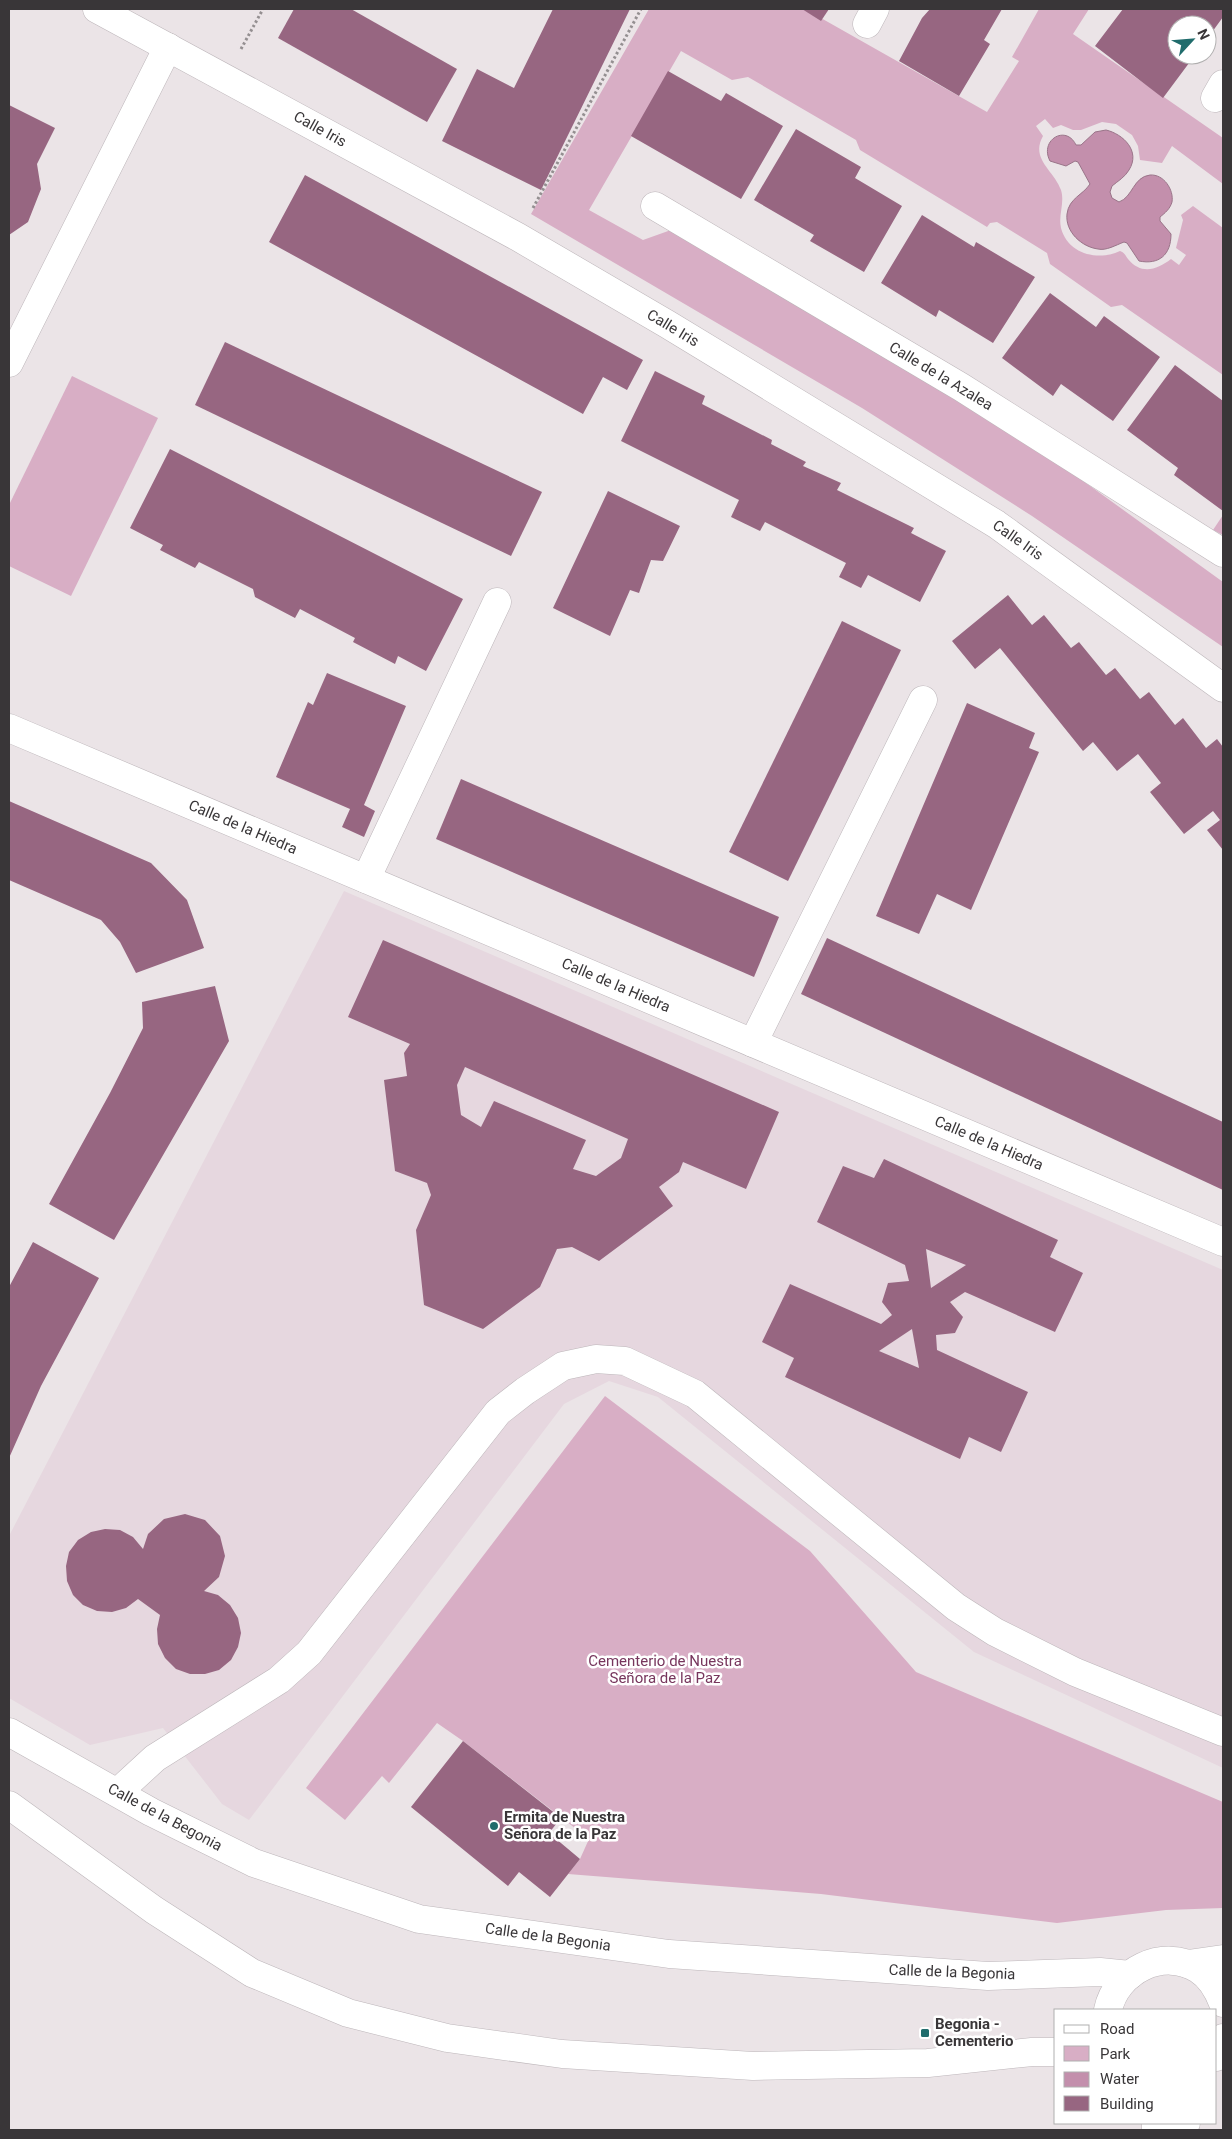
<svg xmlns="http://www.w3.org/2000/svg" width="1232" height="2139" font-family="Roboto,sans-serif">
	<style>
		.built { fill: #e6d7df }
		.green { fill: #d8aec5 }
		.water { fill: #c38fac; stroke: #9a7489 }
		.building { fill: #976681; fill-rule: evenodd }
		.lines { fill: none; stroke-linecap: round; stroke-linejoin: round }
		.minor-casing { stroke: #bdb6ba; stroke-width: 29 }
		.path { stroke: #948f91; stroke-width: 3; stroke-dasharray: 2.5 2.5; stroke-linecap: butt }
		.minor { stroke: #fff; stroke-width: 28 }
		.poi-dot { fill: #206c6c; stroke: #fff; stroke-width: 2 }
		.labels { text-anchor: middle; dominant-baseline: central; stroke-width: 5; stroke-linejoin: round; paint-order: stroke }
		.street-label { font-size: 15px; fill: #393638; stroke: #fff }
		.park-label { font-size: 15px; fill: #77365d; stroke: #fff }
		.poi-label { font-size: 15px; font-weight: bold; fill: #393638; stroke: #fff; text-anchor: start }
	</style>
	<rect width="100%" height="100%" fill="#ebe4e7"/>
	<path class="built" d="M344 891 1223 1270V1768L974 1652 658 1397 609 1381 564 1404 249 1820 222 1804 163 1728 90 1745 9 1698V1536Z"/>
	<g class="green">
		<path d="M649 9H805L987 112 1019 61 1012 57 1039 9H1089L1073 34 1223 138V184L1172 146 1162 163 1140 160 1138 146 1132 135 1116 124 1102 122 1081 130H1073L1061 125 1053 128 1045 119 1036 126 1043 136C1030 159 1054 170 1061 190 1065 203 1058 215 1061 228 1068 255 1099 261 1120 251 1125 253 1125 255 1128 259 1141 275 1157 270 1171 259L1179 265 1186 255 1176 248 1183 220 1181 215 1193 206 1223 228V375L1122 305 1111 307 1050 264 1047 253 997 222 990 223 987 227 860 150 856 140 748 77 732 80 681 51 589 210 643 240 671 230 870 343 1057 462 1223 582V647L1032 516 862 408 531 214Z"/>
		<path d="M72 376 158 418 71 596 9 566V505Z"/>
		<path d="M1223 515V535L1213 530Z"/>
		<path d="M605 1396 810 1551 916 1672 1223 1802V1908L1166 1910 1057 1923 821 1894 568 1874 580 1859 589 1839 463 1741 437 1723 389 1783 382 1776 345 1820 306 1788Z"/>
	</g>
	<path class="water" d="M1106 130C1123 134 1141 151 1129 170 1125 177 1118 181 1112 186L1110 192 1112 198 1119 202C1133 197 1133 177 1150 175 1164 174 1174 190 1172 202 1170 209 1165 213 1160 217V221L1171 234C1171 255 1159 265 1139 261L1127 243 1124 242C1116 245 1106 251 1098 249 1082 247 1065 232 1067 214 1069 198 1083 195 1090 184L1078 162 1075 161 1066 166 1050 161C1039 140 1066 124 1076 145H1081L1095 132Z"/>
	<g class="building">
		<path d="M294 9H351L457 69 427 122 278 38Z"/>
		<path d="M553 9H630L541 190 442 141 477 69 514 88Z"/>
		<path d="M802 9H829L821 21Z"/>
		<path d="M930 9H1002L984 40 990 44 959 96 899 61 922 18Z"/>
		<path d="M1123 9H1223V17L1207 39V25H1177V55H1195L1163 98 1095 46Z"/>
		<path d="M668 71 721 101 726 93 783 126 741 199 631 136Z"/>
		<path d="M9 105 55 128 37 164 41 189 28 222 9 235Z"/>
		<path d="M796 129 861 167 855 178 902 206 864 272 810 241 814 235 754 200Z"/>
		<path d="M305 175 643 360 627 390 603 377 583 414 269 242Z"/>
		<path d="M922 215 974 247 976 242 1035 277 993 343 939 310 936 317 881 283Z"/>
		<path d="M1050 293 1096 327 1104 316 1160 357 1113 421 1061 384 1053 396 1002 358Z"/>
		<path d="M225 342 542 492 511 556 195 405Z"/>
		<path d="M1175 365 1223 401V511L1174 475 1178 468 1127 430Z"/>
		<path d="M655 371 705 396 702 404 772 440 771 444 806 462 803 466 841 483 837 490 914 528 911 533 946 551 920 602 868 575 861 588 839 577 846 563 765 522 760 531 731 517 739 500 621 441Z"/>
		<path d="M170 449 463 599 426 671 398 656 395 664 353 642 355 638 300 609 295 618 255 597 253 589 199 562 195 568 160 550 163 545 130 528Z"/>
		<path d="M608 491 680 526 663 561 651 560 639 593 630 590 610 636 553 608Z"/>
		<path d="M1008 595 1032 625 1044 615 1071 648 1079 642 1106 675 1115 668 1140 699 1149 692 1175 725 1183 718 1206 748 1217 739 1223 747V850L1207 830 1220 820 1213 811 1184 834 1150 792 1161 783 1138 754 1117 771 1093 742 1083 751 1000 648 975 669 952 641Z"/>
		<path d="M842 621 901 650 788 881 729 852Z"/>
		<path d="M327 673 406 706 364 805 375 811 364 837 342 827 350 809 276 777 308 702 313 705Z"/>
		<path d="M967 703 1035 733 1029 748 1039 752 971 910 937 894 919 934 876 916Z"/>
		<path d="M461 779 779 917 754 977 436 839Z"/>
		<path d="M9 801 151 863 187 900 204 948 136 973 120 942 101 920 9 880Z"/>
		<path d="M827 938 1223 1122V1190L801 994Z"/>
		<path d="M383 940 779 1112 746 1189 683 1162 679 1172 659 1187 673 1206 599 1261 572 1247 557 1249 540 1287 483 1329 424 1305 416 1230 431 1195 427 1183 395 1171 384 1080 407 1076 404 1053 410 1044 348 1017ZM465 1067 628 1139 621 1158 596 1176 573 1169 586 1140 494 1101 481 1127 461 1115 457 1085Z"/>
		<path d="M215 986 229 1041 114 1240 49 1204 110 1093 143 1028 142 1002Z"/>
		<path d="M884 1159 1058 1240 1050 1257 1083 1273 1055 1332 965 1292 950 1302 963 1317 955 1333 936 1335 937 1350 1028 1392 1001 1452 969 1437 960 1459 785 1377 794 1358 762 1342 790 1284 881 1324 892 1315 882 1302 888 1283 909 1281 905 1265 817 1222 843 1166 874 1178ZM926 1249 966 1265 931 1288ZM912 1329 919 1368 879 1351Z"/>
		<path d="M33 1242 99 1278 41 1386 9 1458V1287Z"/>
		<path d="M185 1514 205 1520 220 1536 225 1556 219 1577 204 1591 218 1595 230 1605 238 1618 241 1633 238 1647 231 1660 219 1670 205 1674H190L176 1669 165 1658 158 1644 157 1629 160 1615 138 1599 126 1608 112 1612 97 1611 83 1605 73 1595 67 1581 66 1566 69 1552 78 1540 91 1532 105 1529 120 1530 133 1537 143 1549 148 1534 164 1519Z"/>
		<path d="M463 1741 561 1818 549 1833 580 1859 550 1897 519 1872 508 1886 411 1807Z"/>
	</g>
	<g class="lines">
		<g class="minor-casing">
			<g id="minor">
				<path d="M97 9 518 237 667 324 996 524 1223 688"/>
				<path d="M867 24 875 9"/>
				<path d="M1215 98 1223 84"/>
				<path d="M655 206 961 387 1223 553"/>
				<path d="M9 363 168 47"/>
				<path d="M9 728 1223 1242"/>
				<path d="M366 879 497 602"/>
				<path d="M753 1043 923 700"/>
				<path d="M9 1732 151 1812 254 1863 419 1919 669 1954 988 1976 1100 1972 1130 1975"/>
				<path d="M118 1792 155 1758 279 1680 309 1653 498 1412 525 1391 563 1366 596 1359 625 1361 695 1394 956 1607 995 1632 1075 1672 1223 1732"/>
				<path d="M9 1805 154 1910 252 1973 348 2013 447 2038 562 2054 753 2066 928 2063 1032 2052H1056"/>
				<path d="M1188 1964 1223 1959"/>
				<path d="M1108 2010C1116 1971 1163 1947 1198 1969 1211 1977 1218 1990 1223 2003"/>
				<path d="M1216 2057 1223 2038"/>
				<path d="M1156 2130V2123"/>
				<path d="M1181 2130 1186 2123"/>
			</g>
		</g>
		<g class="path">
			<path d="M241 49 263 9"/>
			<path d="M533 208 641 9"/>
		</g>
		<use href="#minor" class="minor"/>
	</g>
	<g class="poi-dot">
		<circle cx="494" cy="1826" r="5"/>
		<rect x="920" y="2028" width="10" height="10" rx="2.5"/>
	</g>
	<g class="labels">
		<g class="street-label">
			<text transform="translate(320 129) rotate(29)">Calle Iris</text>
			<text transform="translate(673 328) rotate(31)">Calle Iris</text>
			<text transform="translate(941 376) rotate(31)">Calle de la Azalea</text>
			<text transform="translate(1018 540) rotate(35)">Calle Iris</text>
			<text transform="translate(243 827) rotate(23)">Calle de la Hiedra</text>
			<text transform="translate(616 985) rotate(23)">Calle de la Hiedra</text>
			<text transform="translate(989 1143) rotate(23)">Calle de la Hiedra</text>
			<text transform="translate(165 1817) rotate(28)">Calle de la Begonia</text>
			<text transform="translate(548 1937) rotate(8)">Calle de la Begonia</text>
			<text transform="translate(952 1972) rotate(2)">Calle de la Begonia</text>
		</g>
		<g class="park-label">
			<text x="665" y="1661">Cementerio de Nuestra<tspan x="665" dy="17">Señora de la Paz</tspan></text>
		</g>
		<g class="poi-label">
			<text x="504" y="1817">Ermita de Nuestra<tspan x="504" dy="17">Señora de la Paz</tspan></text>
			<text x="935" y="2024">Begonia -<tspan x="935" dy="17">Cementerio</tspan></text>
		</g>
	</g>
	<rect width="1232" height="2139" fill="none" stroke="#393638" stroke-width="20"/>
	<rect x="1054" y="2009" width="162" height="115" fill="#ffffff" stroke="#b0afaf"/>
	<rect x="1064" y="2025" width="25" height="8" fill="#ffffff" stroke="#b0afaf"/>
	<text x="1100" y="2034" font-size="15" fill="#393638">Road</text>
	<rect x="1064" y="2046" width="25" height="15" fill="#d8aec5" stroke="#b0afaf"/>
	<text x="1100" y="2059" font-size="15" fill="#393638">Park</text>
	<rect x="1064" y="2072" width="25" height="15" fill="#c38fac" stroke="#b0afaf"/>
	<text x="1100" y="2084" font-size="15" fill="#393638">Water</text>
	<rect x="1064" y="2096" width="25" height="15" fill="#976681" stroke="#b0afaf"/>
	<text x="1100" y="2109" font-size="15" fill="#393638">Building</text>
	<g transform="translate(1192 40) rotate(64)"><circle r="24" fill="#ffffff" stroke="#b0afaf"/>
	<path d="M0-4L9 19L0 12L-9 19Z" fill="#206c6c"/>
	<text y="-8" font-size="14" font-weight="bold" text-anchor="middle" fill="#393638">N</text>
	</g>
</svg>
